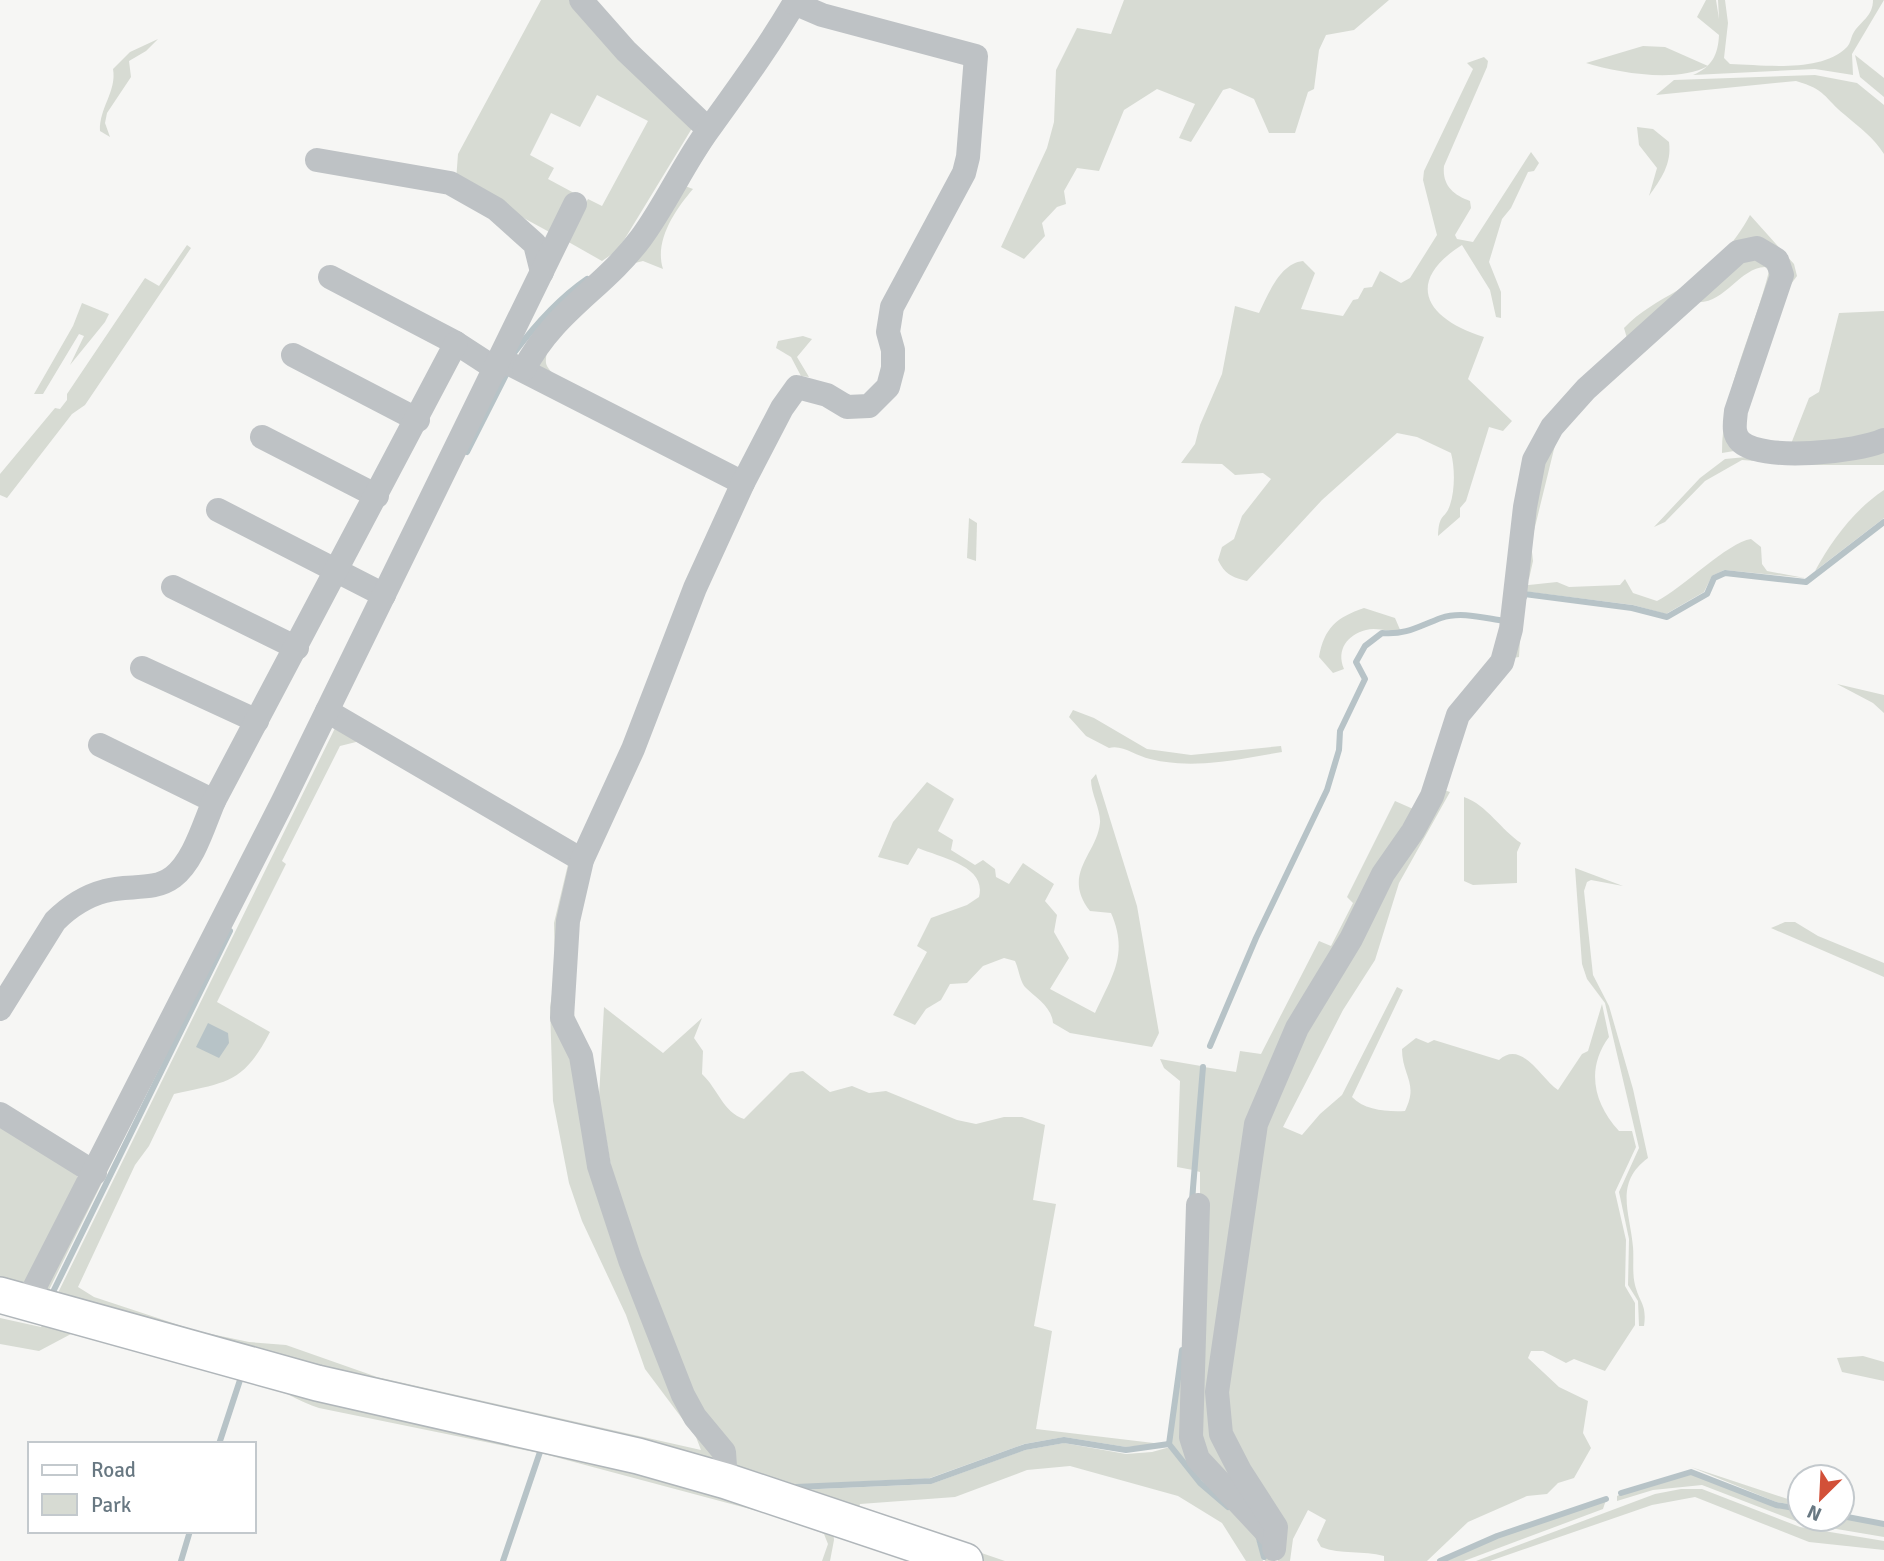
<svg xmlns="http://www.w3.org/2000/svg" width="1884" height="1561" font-family="Signika,sans-serif">
	<style>
		.green { fill: #d7dbd3 }
		.water { fill: #b7c3c7 }
		.lines { fill: none; stroke-linecap: round; stroke-linejoin: round }
		.stream { stroke: #b7c3c7; stroke-width: 6 }
		.secondary-casing { stroke: #b0b6ba; stroke-width: 38 }
		.street { stroke: #bec2c5; stroke-width: 24 }
		.secondary { stroke: #fff; stroke-width: 35 }
	</style>
	<rect width="100%" height="100%" fill="#f6f6f4"/>
	<g class="green">
		<path d="M541 0H573L694 125 618 250 602 261 565 240 588 199 602 206 648 121 597 95 580 127 551 113 530 155 554 168 548 179 574 193 553 234 456 181 458 154Z"/>
		<path d="M1124 0H1389L1354 30 1326 35 1319 50 1314 89 1308 92 1295 133H1269L1254 99 1230 88 1223 90 1191 142 1179 138 1195 104 1157 89 1124 110 1099 171 1077 168 1064 191 1066 204 1057 207 1042 223 1045 236 1024 259 1001 247 1047 148 1054 122 1056 70 1077 28 1111 34Z"/>
		<path d="M1706 0H1716L1719 19 1718 0H1725L1728 23 1724 58 1730 64C1764 65 1822 73 1847 47 1851 43 1851 36 1854 32 1862 20 1873 16 1873 0H1884L1852 54 1853 75 1815 69 1693 75C1712 67 1718 55 1719 35L1697 17Z"/>
		<path d="M796 7 801 9 685 186 693 189C675 210 654 241 663 269L643 261 631 264C611 284 548 332 546 359 545 366 549 369 553 374L742 472 740 476 534 368 533 362 555 329 644 243 712 131Z"/>
		<path d="M158 39 146 51 129 61 131 77 107 113 105 123 110 137 100 131C99 108 117 91 113 69L130 52Z"/>
		<path d="M1643 46 1665 47 1708 66C1678 83 1618 73 1586 63Z"/>
		<path d="M1855 55 1884 78V97L1860 77Z"/>
		<path d="M1484 57 1488 61 1487 67 1444 166C1442 185 1453 195 1470 201L1471 208 1455 235 1457 239 1473 242 1531 152 1539 163 1534 171 1528 172 1511 208 1502 219 1489 262 1501 292V318L1496 317 1490 290 1462 245C1402 283 1428 320 1484 337L1468 379 1512 421 1503 431 1489 427 1466 501 1460 508V517L1438 536C1439 512 1445 520 1450 505 1455 490 1455 468 1451 453L1417 437 1397 433 1322 500 1247 581C1231 577 1225 574 1218 560L1222 547 1234 539 1242 516 1271 479 1263 473 1235 475 1222 464 1181 463 1195 444 1200 425 1222 374 1235 306 1259 313C1268 295 1280 263 1303 261L1315 273 1301 309 1343 316 1353 300 1358 299 1364 288 1372 287 1380 271 1401 283 1410 278 1437 235 1423 180 1424 171 1473 69 1467 63Z"/>
		<path d="M1815 75 1857 83 1884 105V154C1873 137 1860 128 1845 115 1823 97 1827 90 1796 81L1656 95 1674 80Z"/>
		<path d="M1637 127 1653 129 1669 142C1672 164 1661 179 1649 196L1657 168 1639 145Z"/>
		<path d="M1750 215 1794 264 1797 276 1791 284 1781 290 1757 245 1629 345 1624 328C1640 311 1658 302 1678 290 1707 273 1735 244 1750 215Z"/>
		<path d="M187 245 191 248 85 405 72 414 7 498 0 495V474L55 408 60 409 67 400V394L145 278 159 286Z"/>
		<path d="M1756 252 1774 263 1778 274 1732 410C1730 427 1730 439 1746 449L1722 453C1722 390 1754 332 1769 271L1765 267C1739 268 1724 305 1696 302 1646 338 1601 383 1562 431L1556 441 1531 543 1533 561 1529 579 1521 580 1538 461 1555 429 1589 391 1740 255Z"/>
		<path d="M82 303 109 314 105 322 70 365 84 336 79 334 43 394H34L73 326Z"/>
		<path d="M1884 311V436L1789 449 1809 398 1819 392 1839 313Z"/>
		<path d="M803 336 812 339 797 357 809 377 801 376 791 357 776 348 778 341Z"/>
		<path d="M1884 444V465H1812L1742 460 1705 481 1665 522 1654 527 1700 478 1725 459Z"/>
		<path d="M1884 490V518L1815 571C1832 540 1854 510 1884 490Z"/>
		<path d="M969 518 977 523 976 561 967 558Z"/>
		<path d="M1751 539 1761 547 1762 564 1767 571 1805 578 1724 570 1712 576 1704 592 1666 614 1633 605 1523 591 1519 657 1507 659 1520 586 1557 582 1569 587 1620 585 1625 579 1633 593 1657 601C1683 588 1728 542 1751 539Z"/>
		<path d="M1364 608 1395 618 1401 632C1391 632 1376 627 1366 630 1347 635 1336 650 1344 669L1333 673 1319 657C1324 628 1337 617 1364 608Z"/>
		<path d="M1837 684 1884 695V713L1873 703Z"/>
		<path d="M1073 710 1094 718 1147 749 1191 755 1281 746 1282 752C1238 759 1195 770 1150 759 1136 756 1122 744 1109 748L1086 736 1069 717Z"/>
		<path d="M338 722 368 739 340 746 282 861 286 864 217 1002 270 1032C243 1084 227 1082 174 1094L149 1146 135 1165 78 1287 94 1297 197 1331 249 1342 286 1345 377 1377 701 1450 696 1437 645 1369 626 1315 582 1221 569 1183 553 1101 550 1007 555 976 554 923 570 856 563 914 586 1119 724 1466 33 1298 189 1006 46 1296 55 1299Z"/>
		<path d="M1096 774 1137 906 1159 1033 1152 1047 1070 1033 1053 1023C1052 1007 1035 997 1026 988 1020 983 1019 969 1015 961L1004 958 983 966 967 983 950 984 941 1000 926 1009 915 1025 893 1015 927 952 917 946 931 918 967 905 979 897C987 866 942 858 918 848L908 865 878 857 893 822 927 782 954 799 938 831 953 840 951 850 975 865 983 860 995 869 996 877 1009 884 1023 863 1054 884 1045 901 1057 915 1054 932 1069 958 1050 989 1095 1013C1112 976 1129 954 1111 913L1090 911C1061 874 1097 854 1100 823 1101 810 1091 794 1091 780Z"/>
		<path d="M1438 788 1450 792 1399 883 1375 960 1343 1010 1283 1127 1302 1135 1320 1114 1342 1095 1397 987 1403 990 1352 1097C1364 1110 1387 1112 1405 1111 1419 1083 1402 1076 1402 1049L1416 1038 1428 1043 1434 1040 1499 1060C1522 1039 1541 1079 1558 1090L1582 1054 1588 1051 1602 1004 1609 1037C1586 1068 1593 1103 1619 1131H1632L1636 1147 1615 1192 1626 1240 1625 1286 1635 1303V1325L1605 1371 1574 1359 1566 1363 1543 1351H1531L1528 1358 1559 1387 1588 1401 1583 1433 1591 1448 1574 1478 1558 1483 1547 1494 1527 1496 1468 1522 1427 1561H1384V1556C1363 1550 1341 1555 1321 1547L1317 1540 1326 1520 1308 1510 1293 1539 1290 1561H1278L1280 1526 1243 1469 1221 1393 1245 1216 1277 1081Z"/>
		<path d="M1464 797C1487 805 1501 830 1521 843L1517 852V883L1473 885 1464 881Z"/>
		<path d="M1395 801 1420 812 1270 1078 1214 1392 1259 1504 1200 1458V1172L1196 1171 1204 1067 1236 1072 1240 1051 1261 1054 1319 941 1331 946 1353 903 1347 897Z"/>
		<path d="M1575 868 1623 886 1591 880 1587 882 1584 891 1593 975 1609 1006 1633 1089 1648 1158C1614 1183 1630 1212 1633 1247 1634 1259 1632 1273 1635 1285 1640 1304 1647 1304 1644 1326H1639L1638 1301 1628 1285 1629 1239 1619 1192 1639 1148 1605 1003 1587 979 1582 964Z"/>
		<path d="M1785 922H1795L1818 936 1884 963V977L1771 928Z"/>
		<path d="M604 1007 663 1053 702 1018 694 1038 703 1051 702 1074C718 1089 723 1112 744 1119L790 1073 803 1071 830 1092 852 1086 869 1093 886 1091 957 1120 976 1124 1004 1117H1022L1045 1125 1033 1200 1056 1204 1034 1326 1052 1331 1036 1429 1162 1444 1126 1447 1064 1437 1024 1444 930 1478 796 1485V1490L931 1484 1025 1450 1064 1443 1126 1454 1152 1452 1170 1447 1198 1484 1253 1528 1263 1561H1246L1222 1523 1178 1496 1070 1466 1027 1470 955 1497 860 1504 858 1511 1005 1561H980L735 1479 699 1415 618 1207 599 1097Z"/>
		<path d="M1160 1059 1201 1066 1193 1170 1177 1167 1180 1081 1164 1068Z"/>
		<path d="M0 1123 77 1174 78 1186 24 1285 0 1286Z"/>
		<path d="M1196 1175 1189 1437 1197 1459 1268 1534 1272 1561H1265L1263 1543 1256 1525 1201 1482 1171 1443 1185 1340Z"/>
		<path d="M0 1318 41 1327 47 1318 541 1443 833 1528 834 1540 830 1561H822L828 1544 824 1534 795 1521 544 1454 319 1408C295 1401 258 1375 235 1377L71 1334 39 1351 0 1344Z"/>
		<path d="M1863 1356 1884 1362V1381L1842 1372 1837 1358Z"/>
		<path d="M1691 1467 1800 1503V1506L1776 1502Z"/>
		<path d="M1690 1473 1776 1506 1800 1510V1519L1842 1517 1884 1525V1537L1801 1523 1702 1485 1653 1490 1617 1501V1496L1621 1494Z"/>
		<path d="M1681 1489H1702L1800 1527 1884 1541V1550L1809 1542 1695 1497 1652 1505 1490 1561H1476L1655 1494Z"/>
		<path d="M1606 1500 1603 1509 1464 1561H1443L1498 1537Z"/>
	</g>
	<path class="water" d="M208 1023 228 1033 229 1043 219 1058 196 1047Z"/>
	<g class="lines">
		<g class="stream">
			<path d="M514 353C535 325 558 299 587 279"/>
			<path d="M467 452 507 373"/>
			<path d="M1524 597V594L1632 608 1667 617 1707 594 1714 578 1725 573 1806 582 1884 522"/>
			<path d="M1210 1046 1256 938 1327 790 1339 750 1340 731 1365 679 1356 662 1365 646 1382 633C1407 635 1419 626 1441 618 1461 611 1484 618 1504 621"/>
			<path d="M1192 1200 1203 1067"/>
			<path d="M51 1296 230 931"/>
			<path d="M1182 1350 1169 1444 1200 1483 1228 1507"/>
			<path d="M219 1444 242 1374"/>
			<path d="M796 1487 931 1481 1025 1447 1064 1440 1126 1450 1169 1444"/>
			<path d="M1621 1493 1691 1472 1776 1505 1800 1509"/>
			<path d="M1842 1516 1884 1524"/>
			<path d="M1258 1535 1264 1557"/>
			<path d="M181 1561 190 1531"/>
			<path d="M503 1561 540 1452"/>
			<path d="M1440 1561 1497 1536 1606 1499"/>
		</g>
		<g class="secondary-casing">
			<path id="secondary" d="M0 1295 317 1383 638 1456 726 1481 965 1561"/>
		</g>
		<g class="street">
			<path d="M581 0 626 51 708 129"/>
			<path d="M317 160 450 183 496 209 535 244 542 272"/>
			<path d="M330 277 456 343 496 369"/>
			<path d="M293 355 418 420"/>
			<path d="M510 364 743 483"/>
			<path d="M524 369C555 310 603 289 641 238 666 204 684 163 709 129 739 87 770 45 796 0"/>
			<path d="M262 437 377 496"/>
			<path d="M218 510 384 595"/>
			<path d="M173 587 297 648"/>
			<path d="M142 668 257 721"/>
			<path d="M327 711 582 860"/>
			<path d="M100 745 214 801"/>
			<path d="M0 1009 55 921C69 907 86 896 105 891 128 884 153 892 173 877 194 861 204 824 214 801L456 343"/>
			<path d="M0 1114 95 1173"/>
			<path d="M1198 1205 1191 1437 1198 1459 1270 1536"/>
			<path d="M27 1302 283 801 575 204"/>
			<path d="M726 1481 724 1452 695 1417 683 1395 630 1260 599 1166 581 1056 562 1018 568 921 582 860 633 749 695 588 743 483 782 408 797 387 827 395 847 407 869 406 888 387 893 368V350L888 332 892 307 964 173 968 157 976 56 822 15 794 3"/>
			<path d="M1274 1549 1276 1527 1240 1471 1221 1434 1217 1392 1256 1124 1297 1028 1351 939 1383 874 1413 831 1432 796 1458 715 1502 662 1511 629 1525 507 1534 460 1552 427 1586 389 1738 252 1757 248 1777 260 1782 275 1736 411C1735 422 1732 434 1741 442 1764 462 1858 452 1884 440"/>
		</g>
		<use href="#secondary" class="secondary"/>
	</g>
	<rect x="28" y="1442" width="228" height="91" fill="#ffffff" stroke="#c3c9cd" stroke-width="2"/>
	<rect x="42" y="1465" width="35" height="10" fill="#ffffff" stroke="#c3c9cd" stroke-width="2"/>
	<text x="91" y="1477" font-size="21" fill="#687882">Road</text>
	<rect x="42" y="1494" width="35" height="21" fill="#d7dbd3" stroke="#c3c9cd" stroke-width="2"/>
	<text x="91" y="1512" font-size="21" fill="#687882">Park</text>
	<g transform="translate(1821 1498) rotate(204)"><circle r="33" fill="#ffffff" stroke="#c3c9cd" stroke-width="2"/>
	<path d="M0-5L12 26L0 18L-12 26Z" fill="#d25038"/>
	<text y="-10" font-size="19" font-weight="bold" text-anchor="middle" fill="#687882">N</text>
	</g>
</svg>
